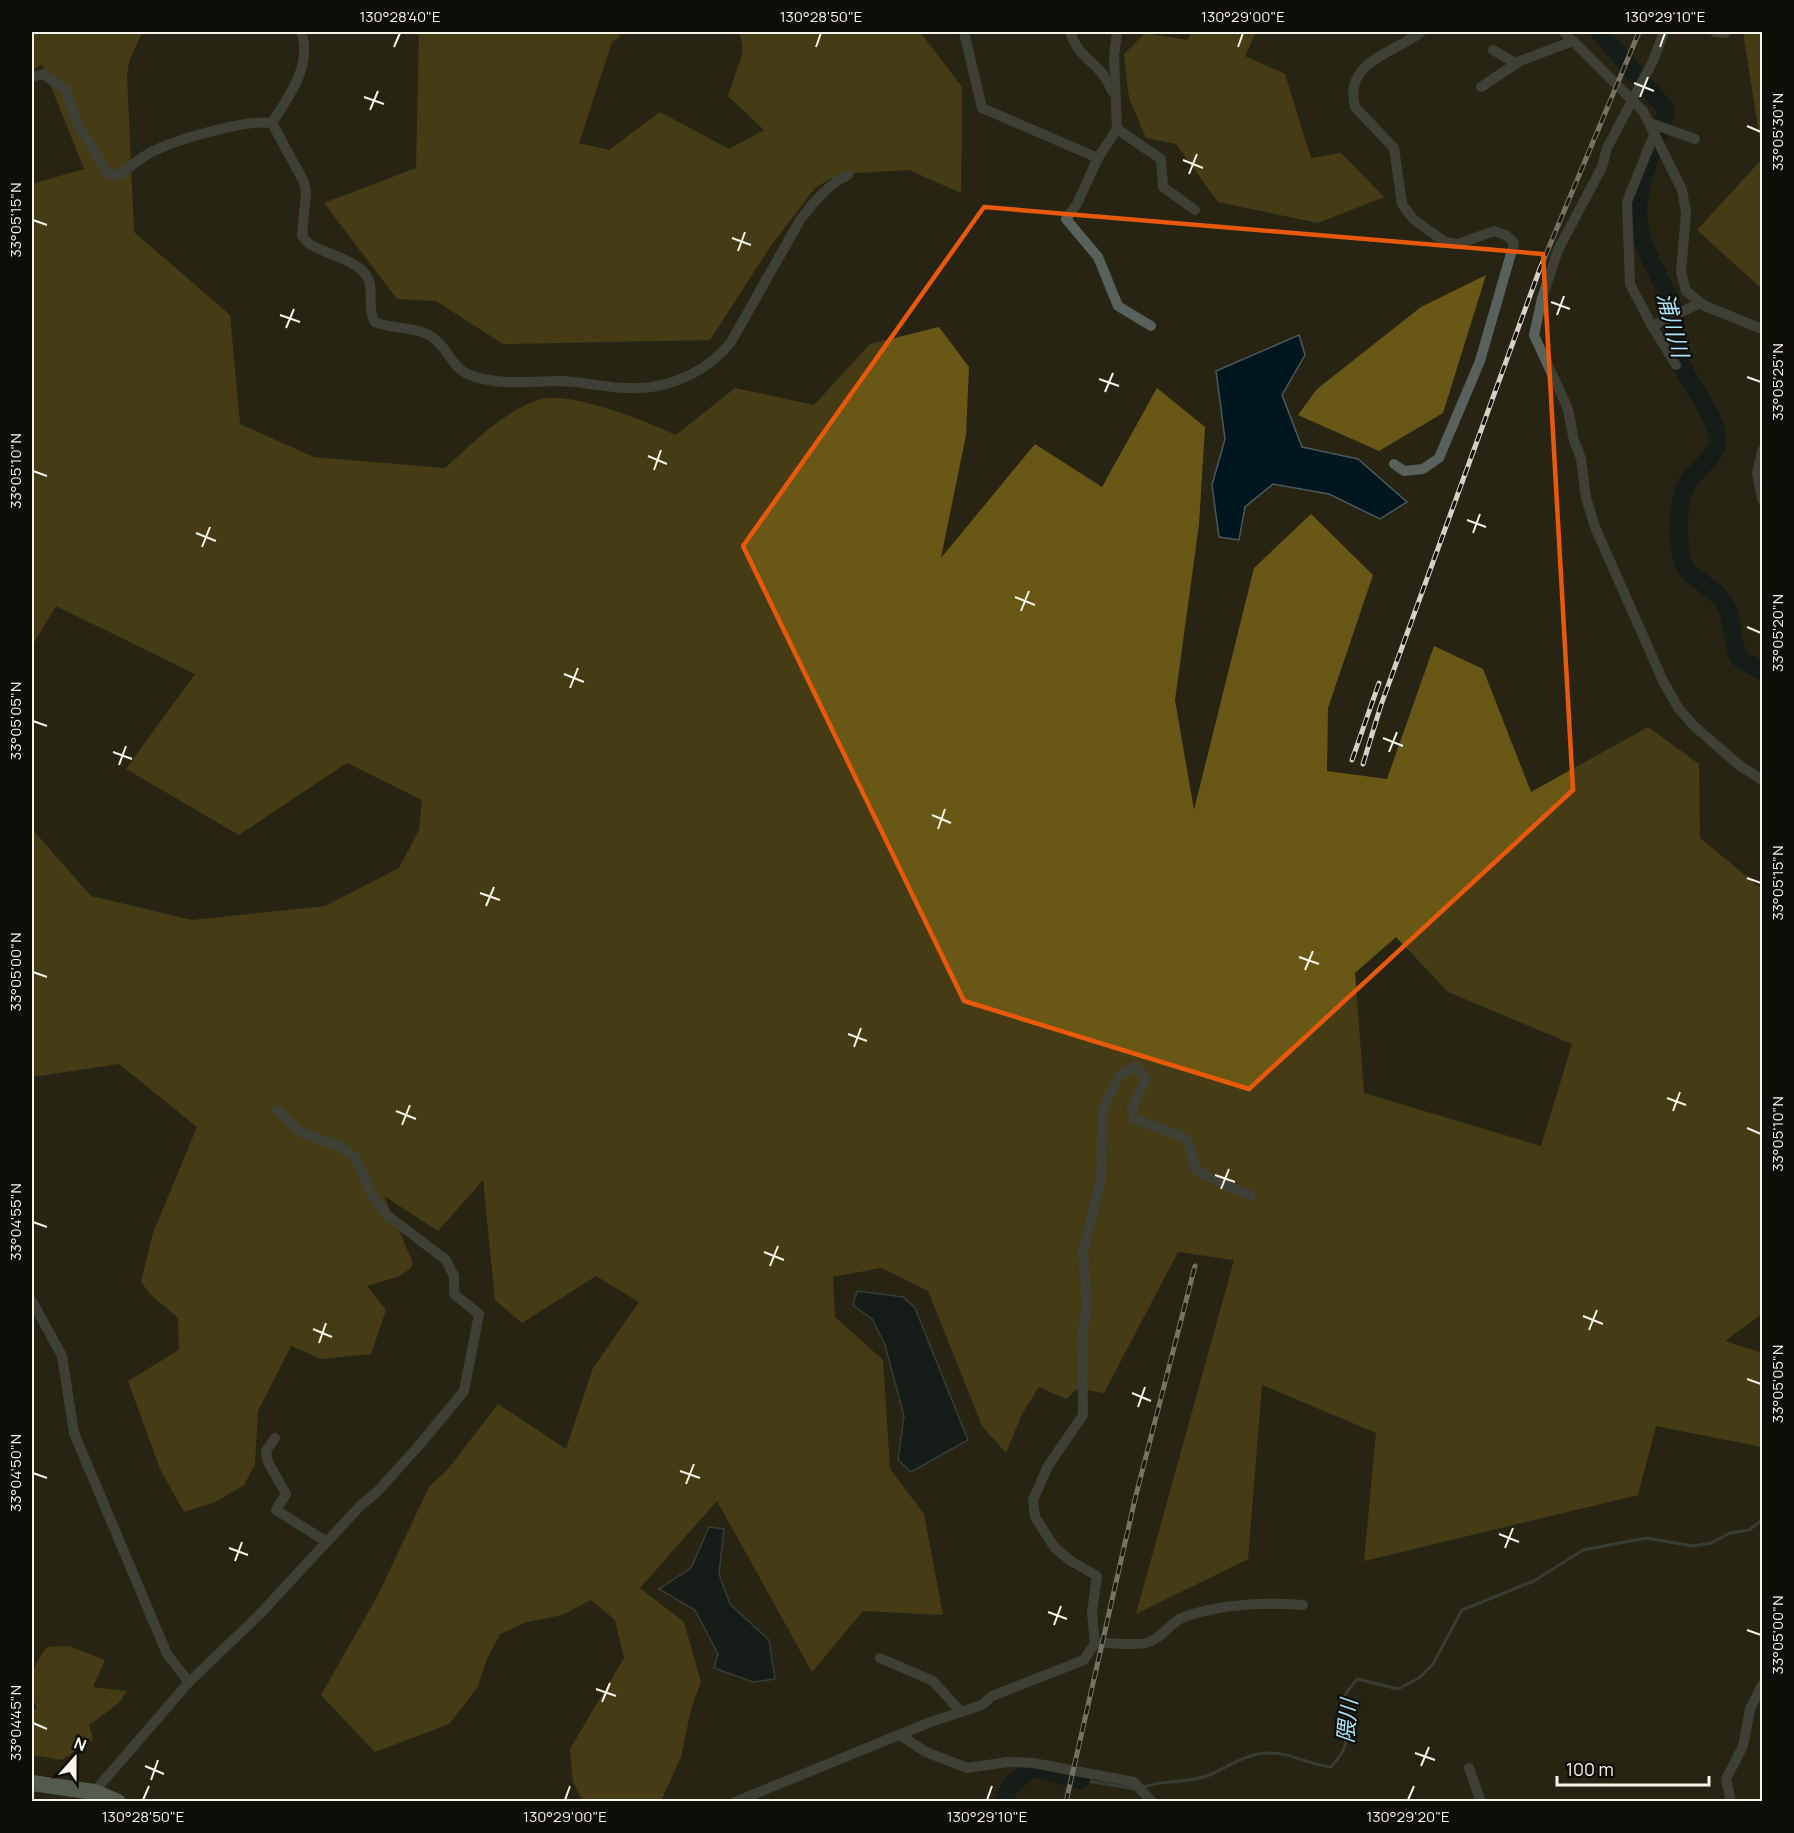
<svg xmlns="http://www.w3.org/2000/svg" width="1794" height="1833" font-family="Manrope,'Noto Sans JP',sans-serif">
	<style>
		.forest { fill: #695815; fill-rule: evenodd }
		.water { fill: #00161e; stroke: #4a595b; stroke-width: 1.5 }
		.lines { fill: none; stroke-linecap: round; stroke-linejoin: round }
		.stream { stroke: #4a595b; stroke-width: 3 }
		.river { stroke: #00161e; stroke-width: 18 }
		.street { stroke: #59615d; stroke-width: 10 }
		.primary { stroke: #8d9f96; stroke-width: 16 }
		.rail-casing { stroke: #d4d1c6; stroke-width: 5 }
		.rail { stroke: #0f0d07; stroke-width: 3; stroke-dasharray: 9; stroke-linecap: butt }
		.marked { fill: none; stroke: #e8590c; stroke-width: 4.5; stroke-linejoin: round }
		.ticks { fill: none; stroke: #f7f4ea; stroke-width: 2 }
		.labels { text-anchor: middle; dominant-baseline: central; stroke-width: 4.5; stroke-linejoin: round; paint-order: stroke }
		.water-label { font-size: 22px; font-style: italic; fill: #a8e5fc; stroke: #0f0d07 }
		.neatline { fill: none; stroke: #f7f4ea; stroke-width: 2 }
		.ticks-label { font-size: 15px; text-anchor: middle; fill: #f7f4ea }
	</style>
	<rect width="100%" height="100%" fill="#282414"/>
	<g class="forest">
		<path d="M32 32H142L129 62 127 76 134 232 230 315 240 424 314 457 445 468C473 443 501 413 538 400 568 389 647 422 676 435L735 388 814 405 870 344 939 327 969 367 966 435 941 558 1035 444 1102 487 1157 388 1205 427 1199 524 1175 700 1194 810 1254 568 1311 514 1373 575 1328 708 1327 771 1387 779 1434 646 1483 669 1531 792 1648 727 1699 764 1700 838 1762 889V1314L1725 1341 1762 1353V1447L1656 1426 1638 1495 1364 1561 1376 1433 1262 1385 1248 1559 1136 1614 1234 1260 1178 1252 1104 1393 1077 1389 1066 1399 1039 1387 1022 1414 1006 1453 982 1426 928 1291 881 1268 833 1277 835 1317 883 1360 890 1469 924 1514 943 1615 863 1611 812 1672 717 1501 640 1588 684 1622 701 1682 691 1709 681 1757 661 1801H583L573 1782 570 1749 624 1658 615 1620 591 1600 562 1615 527 1622 500 1634 487 1659 477 1688 449 1724 375 1752 321 1695 378 1595 429 1487 448 1469 498 1404 566 1449 593 1368 639 1302 596 1276 522 1323 495 1300 483 1180 438 1231 384 1196 413 1263 411 1268 400 1276 367 1286 386 1310 371 1354 321 1359 291 1346 258 1411 255 1464 244 1485 215 1502 184 1512 160 1469 128 1381 179 1350 178 1318 151 1295 141 1282 153 1233 197 1127 119 1064 32 1077V829L91 896 192 920 325 906 399 868 419 830 422 800 347 763 239 835 126 769 195 674 56 606 32 646V184L84 169 42 64 32 71ZM1396 937 1448 992 1572 1044 1541 1146 1364 1093 1355 973Z"/>
		<path d="M419 32H619L620 37 612 42 579 143 609 150 660 112 729 149 764 130 728 96 743 52 740 32H920L962 87 961 193 909 170 856 173 830 179 815 188 770 247 710 340 503 344 436 301 397 299 324 203 416 168Z"/>
		<path d="M1191 32H1256L1245 56 1285 74 1311 158 1341 153 1384 197 1318 223 1218 202 1176 144 1146 138 1129 98 1124 54 1145 33 1188 40Z"/>
		<path d="M1743 32H1762V153Z"/>
		<path d="M1762 159V289L1697 230Z"/>
		<path d="M1486 275 1443 413 1379 451 1298 415 1317 389 1421 307Z"/>
		<path d="M69 1646 105 1660 93 1687 127 1691 120 1702 89 1725 93 1739 62 1760 32 1755V1711L37 1708C25 1682 31 1669 47 1647Z"/>
	</g>
	<g class="water">
		<path d="M1299 335 1305 355 1282 395 1302 447 1358 459 1407 502 1380 519 1329 494 1273 484 1245 507 1239 540 1219 537 1212 485 1225 439 1216 371Z"/>
		<path d="M857 1291 903 1297 915 1308 968 1440 911 1472 898 1460 904 1416 885 1345 872 1319 853 1305Z"/>
		<path d="M709 1527 724 1529 719 1574 730 1604 769 1640 775 1679 753 1682 714 1668 718 1654 695 1610 659 1589 691 1568Z"/>
	</g>
	<g class="lines">
		<g class="stream">
			<path d="M1081 1780 1136 1789"/>
			<path d="M1143 1787C1163 1780 1186 1783 1207 1776 1227 1768 1246 1753 1268 1753 1291 1752 1308 1765 1331 1767 1362 1733 1335 1731 1344 1698 1346 1691 1353 1685 1357 1679L1398 1689 1419 1678 1433 1664 1462 1610 1534 1581 1583 1550 1646 1538 1693 1546 1711 1543 1730 1533 1749 1530 1762 1520"/>
		</g>
		<g class="river">
			<path d="M1599 32 1665 108V116C1652 155 1629 197 1642 238 1648 261 1663 281 1672 304 1679 322 1671 340 1680 361 1690 386 1711 408 1717 434 1723 457 1690 470 1684 490 1678 508 1675 560 1689 573 1701 584 1715 588 1724 602 1734 618 1731 641 1739 658L1762 671"/>
			<path d="M1003 1802 1011 1785 1032 1768 1081 1780"/>
		</g>
		<g class="street">
			<path d="M964 32 982 108 1098 158"/>
			<path d="M1070 32C1079 61 1100 60 1112 91"/>
			<path d="M1117 32 1114 56 1117 129 1098 158 1077 204 1066 219 1098 257 1118 306 1151 326"/>
			<path d="M1564 32 1643 111 1682 190 1686 213 1681 272 1686 291 1705 306 1762 329"/>
			<path d="M1664 32 1653 61 1607 148 1602 167 1558 250 1542 298 1534 335 1568 409 1574 441 1581 458 1586 498 1595 527 1663 681 1679 709 1694 726 1739 765 1762 780"/>
			<path d="M1715 32 1725 33"/>
			<path d="M1493 50 1517 64"/>
			<path d="M32 77 43 74 66 90 78 125 108 174 120 175C129 167 139 159 150 153 173 140 247 119 272 123L304 182 306 193 302 236 308 243C325 255 365 260 370 284 372 296 368 311 375 322 393 330 416 326 432 337 449 348 451 368 470 375 497 386 533 381 562 381 588 382 614 390 639 388 674 387 710 369 731 342L800 220C813 203 828 184 848 175"/>
			<path d="M1481 87 1520 61 1573 41"/>
			<path d="M272 123C289 96 313 65 301 32"/>
			<path d="M1650 123 1695 139"/>
			<path d="M1117 129 1161 159 1163 187 1195 210"/>
			<path d="M1655 132 1627 202 1630 284 1652 326 1700 303"/>
			<path d="M1652 326 1676 365"/>
			<path d="M1762 451 1757 473 1762 499"/>
			<path d="M1394 464 1404 471 1423 469 1439 458 1480 361 1514 243 1506 235 1494 231 1458 244 1445 242 1413 219 1402 204 1394 148 1355 107C1343 61 1395 53 1421 32"/>
			<path d="M32 1301 62 1356 74 1433 167 1654 189 1682"/>
			<path d="M275 1438 266 1451 268 1462 286 1494 276 1510 327 1542"/>
			<path d="M1095 1643C1109 1642 1134 1646 1146 1643 1162 1639 1170 1622 1184 1617 1220 1604 1266 1602 1303 1605"/>
			<path d="M880 1658 933 1681 961 1712"/>
			<path d="M900 1735 926 1752 967 1768 1008 1762 1033 1763 1134 1782 1152 1802"/>
			<path d="M1469 1768 1481 1802"/>
			<path d="M94 1792 189 1682 259 1615 361 1505 377 1492 422 1442 464 1391 479 1314 454 1294V1276L446 1260 387 1215 372 1196 355 1157 339 1146 300 1132 277 1110"/>
			<path d="M735 1802 928 1723 982 1705 992 1696 1084 1660 1095 1643 1092 1613 1097 1576 1071 1561 1055 1548 1035 1517 1033 1500 1048 1466 1083 1415 1082 1338 1087 1304 1083 1252 1101 1179 1103 1108 1119 1076 1135 1066 1146 1079 1132 1107 1134 1119 1184 1137 1190 1146 1195 1168 1204 1175 1251 1196"/>
			<path d="M1731 1802 1726 1779 1743 1746 1750 1709 1762 1685"/>
		</g>
		<path class="primary" d="M32 1783 94 1792 118 1802"/>
		<g class="rail-casing">
			<g id="rail">
				<path d="M1352 760 1379 683"/>
				<path d="M1363 764 1381 705 1539 271 1639 32"/>
				<path d="M1066 1802 1135 1499 1195 1266"/>
			</g>
		</g>
		<use href="#rail" class="rail"/>
	</g>
	<path d="M0 0H1794V1833H0ZM984 207 1543 254 1573 790 1249 1089 964 1001 743 546Z" fill="#282414" fill-opacity=".55" fill-rule="evenodd"/>
	<path class="marked" d="M984 207 1543 254 1573 790 1249 1089 964 1001 743 546Z"/>
	<path class="ticks" d="M394 47 400 33M816 47 821 33M1238 47 1243 33M1660 47 1665 33M1634 83 1654 91M364 97 384 104M1640 97 1648 77M370 110 378 91M1747 126 1761 132M1183 160 1203 168M1189 174 1197 154M33 220 47 225M732 238 751 245M738 251 745 232M1551 302 1570 309M280 315 300 322M1557 315 1564 296M286 328 294 309M1747 377 1761 382M1099 379 1119 386M1105 392 1113 373M648 456 667 464M654 470 661 450M33 471 47 476M1467 520 1486 527M196 533 216 541M1473 533 1480 514M202 547 210 527M1015 597 1035 605M1021 611 1029 591M1747 627 1761 633M564 674 584 682M570 688 578 668M33 721 47 726M1383 738 1403 746M113 752 132 759M1389 752 1397 732M119 765 126 746M932 815 951 823M938 829 945 809M1747 878 1761 883M480 893 500 900M486 906 494 887M1299 957 1319 964M1305 970 1313 951M33 972 47 977M848 1034 867 1041M854 1047 861 1028M1667 1098 1686 1105M396 1111 416 1119M1673 1111 1680 1092M402 1125 410 1105M1747 1128 1761 1134M1215 1175 1235 1182M1221 1189 1229 1169M33 1222 47 1227M764 1252 784 1260M770 1266 778 1246M1583 1316 1603 1324M313 1329 332 1337M1589 1330 1597 1310M319 1343 326 1323M1747 1379 1761 1384M1132 1393 1151 1401M1138 1407 1145 1387M680 1471 700 1478M33 1473 47 1478M686 1484 694 1464M1499 1534 1519 1542M229 1548 248 1555M1505 1548 1513 1528M235 1561 242 1542M1048 1612 1067 1619M1054 1625 1061 1606M1747 1630 1761 1635M596 1689 616 1696M602 1702 610 1683M33 1723 47 1729M1415 1753 1435 1760M145 1766 164 1774M1421 1766 1429 1747M151 1780 158 1760M143 1800 149 1786M565 1800 570 1786M987 1800 992 1786M1408 1800 1414 1786"/>
	<g class="labels">
		<g class="water-label">
			<text transform="translate(1673 325) rotate(76)">浦川川</text>
			<text transform="translate(1347 1721) rotate(-85)">隈川</text>
		</g>
	</g>
	<rect width="1794" height="1833" fill="none" stroke="#0f0d07" stroke-width="66"/>
	<g transform="translate(75 1758) rotate(21)" stroke="#0f0d07" stroke-width="4.5" paint-order="stroke">
	<path d="M0-4.5L10 22L0 15L-10 22Z" fill="#f7f4ea"/>
	<text y="-9" font-size="16" font-weight="bold" text-anchor="middle" fill="#f7f4ea">N</text>
	</g>
	<path d="M1557 1776v9h152v-9" fill="none" stroke="#f7f4ea" stroke-width="3"/>
	<text x="1566" y="1776" font-size="18" fill="#f7f4ea" stroke="#0f0d07" stroke-width="4.5" paint-order="stroke">100 m</text>
	<rect x="33" y="33" width="1728" height="1767" class="neatline"/>
	<g class="ticks-label">
		<text x="400" y="22">130°28'40"E</text>
		<text x="821" y="22">130°28'50"E</text>
		<text x="1243" y="22">130°29'00"E</text>
		<text x="1665" y="22">130°29'10"E</text>
		<text transform="translate(1778 132) rotate(-90)" y="5">33°05'30"N</text>
		<text transform="translate(16 220) rotate(-90)" y="5">33°05'15"N</text>
		<text transform="translate(1778 382) rotate(-90)" y="5">33°05'25"N</text>
		<text transform="translate(16 471) rotate(-90)" y="5">33°05'10"N</text>
		<text transform="translate(1778 633) rotate(-90)" y="5">33°05'20"N</text>
		<text transform="translate(16 721) rotate(-90)" y="5">33°05'05"N</text>
		<text transform="translate(1778 883) rotate(-90)" y="5">33°05'15"N</text>
		<text transform="translate(16 972) rotate(-90)" y="5">33°05'00"N</text>
		<text transform="translate(1778 1134) rotate(-90)" y="5">33°05'10"N</text>
		<text transform="translate(16 1222) rotate(-90)" y="5">33°04'55"N</text>
		<text transform="translate(1778 1384) rotate(-90)" y="5">33°05'05"N</text>
		<text transform="translate(16 1473) rotate(-90)" y="5">33°04'50"N</text>
		<text transform="translate(1778 1635) rotate(-90)" y="5">33°05'00"N</text>
		<text transform="translate(16 1723) rotate(-90)" y="5">33°04'45"N</text>
		<text x="143" y="1822">130°28'50"E</text>
		<text x="565" y="1822">130°29'00"E</text>
		<text x="987" y="1822">130°29'10"E</text>
		<text x="1408" y="1822">130°29'20"E</text>
	</g>
</svg>
